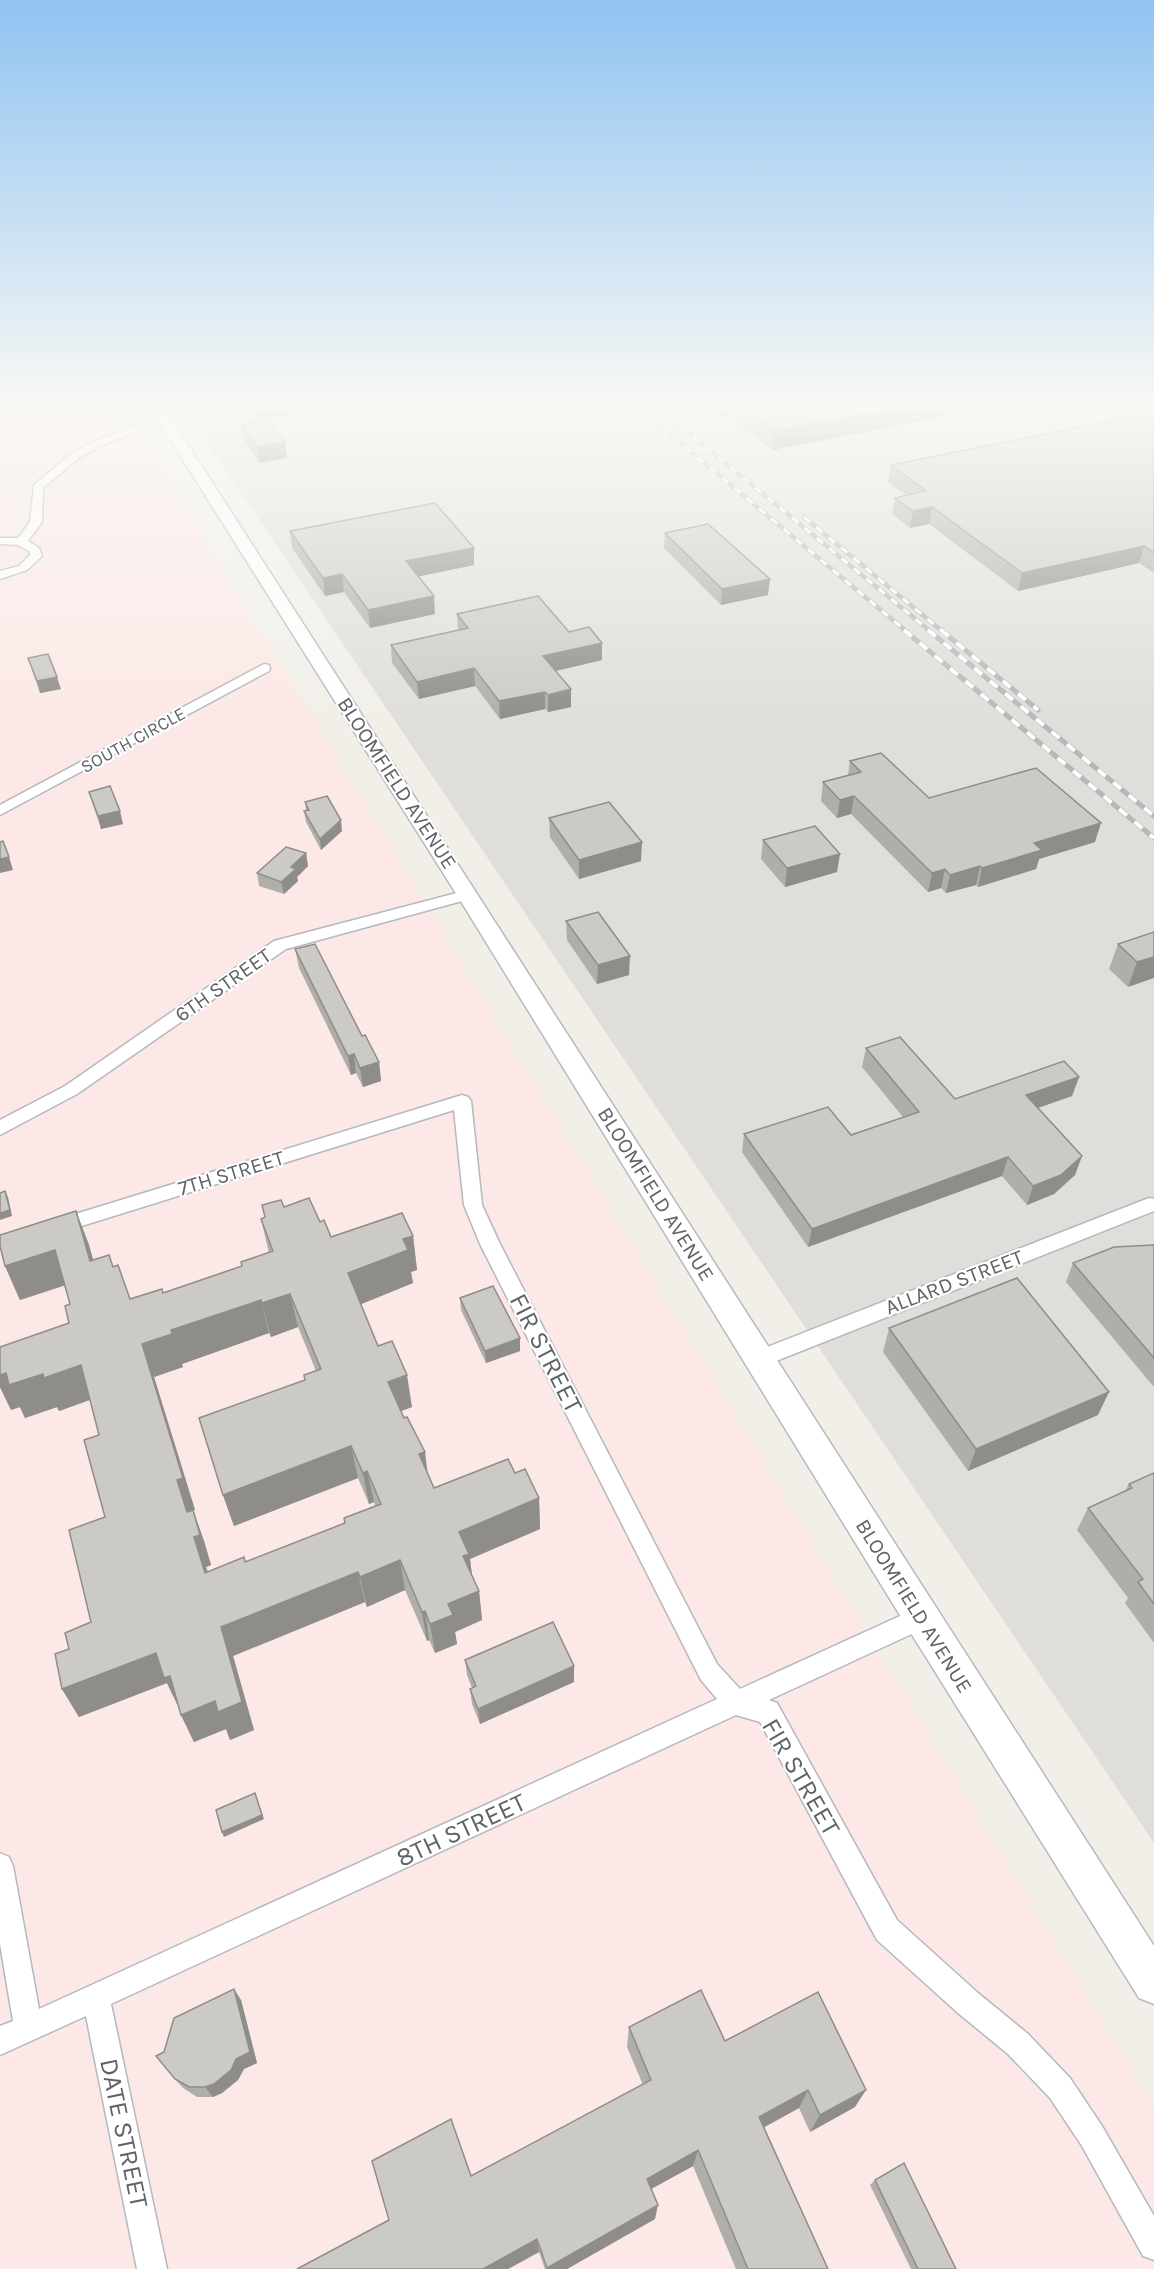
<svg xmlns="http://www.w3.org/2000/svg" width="1154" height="2269" font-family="Karla,sans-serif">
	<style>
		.industrial { fill: #e0deda }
		.medical { fill: #fce8e6 }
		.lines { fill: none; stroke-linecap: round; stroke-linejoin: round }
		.minor-casing { stroke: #b5b8bc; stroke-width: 3 }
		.secondary-casing { stroke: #b6babf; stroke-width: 3 }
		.minor { fill: #fff; fill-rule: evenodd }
		.secondary { fill: #fff; fill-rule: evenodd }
		.rail-far1-casing { stroke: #b6b7b8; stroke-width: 4.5 }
		.rail-casing { stroke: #b6b7b8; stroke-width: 5 }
		.rail-far1 { stroke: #fff; stroke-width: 3; stroke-dasharray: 8; stroke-linecap: butt }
		.rail { stroke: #fff; stroke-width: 4; stroke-dasharray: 10; stroke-linecap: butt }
		.wall { fill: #afaea9; fill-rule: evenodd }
		.shaded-wall { fill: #8f8d8a }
		.building { fill: #cccac5; stroke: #8f8d8a; stroke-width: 1.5; fill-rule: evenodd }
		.labels { text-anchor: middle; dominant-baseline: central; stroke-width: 4.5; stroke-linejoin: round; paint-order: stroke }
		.far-street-label { font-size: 18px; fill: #5f6368; stroke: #fff }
		.street-label { font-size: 21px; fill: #5f6368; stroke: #fff }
		.near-street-label { font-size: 26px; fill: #5f6368; stroke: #fff }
	</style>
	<rect width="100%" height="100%" fill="#f1efe8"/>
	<path class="industrial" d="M182 406H1154V1843Z"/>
	<path class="medical" d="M0 406H124L1154 2106V2269H0Z"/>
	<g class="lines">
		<g class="minor-casing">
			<g id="minor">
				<path d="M0 406 101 410 158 406 163 409 158 412 101 416 0 412Z"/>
				<path d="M133 427 142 429 100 446 79 458 43 488 42 522 28 541 39 548 42 556 27 570 0 579V571L19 566 30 555 29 551 18 545 0 544V538H18L30 522 34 485 71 454 92 442Z"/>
				<path d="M264 664 269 665 270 668 269 671 0 815V805Z"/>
				<path d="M468 890 473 892 476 895 473 898 286 949 77 1094 0 1135V1120L65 1086 274 941Z"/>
				<path d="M462 1095 468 1097 471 1101 482 1205 500 1244 717 1664 740 1689 913 1610 921 1607 929 1610 933 1618 929 1626 769 1700 777 1703 897 1920 978 1993 1028 2034 1070 2078 1102 2126 1154 2216V2260L1143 2256 1082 2146 1050 2098 1008 2054 958 2013 877 1940 760 1722 736 1715 111 2004 167 2269H137L86 2016 0 2055V2026L13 2021 0 1944V1853L9 1857 13 1866 39 2009 717 1699 701 1680 480 1244 464 1205 454 1110 56 1234 49 1232 46 1227 49 1222 56 1220Z"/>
				<path d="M1149 1198 1154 1199V1211L766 1365 759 1368 752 1365 749 1359 752 1353Z"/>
			</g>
		</g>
		<g class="secondary-casing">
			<path id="secondary" d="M149 406H163L1154 1946V2004L1139 1998 909 1630 457 895Z"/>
		</g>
		<use href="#minor" class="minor"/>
		<use href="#secondary" class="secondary"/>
		<g class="rail-far1-casing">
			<g id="rail-far1">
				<path d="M636 406 906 631"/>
				<path d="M656 406 930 631"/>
				<path d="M804 517 942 631"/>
			</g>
		</g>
		<g class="rail-casing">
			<g id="rail">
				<path d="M904 630 1154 838"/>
				<path d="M928 630 1154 816"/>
				<path d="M941 630 1038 710"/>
			</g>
		</g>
		<use href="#rail-far1" class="rail-far1"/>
		<use href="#rail" class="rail"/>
	</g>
	<g class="wall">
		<path d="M247 406H344L257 421Z"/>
		<path d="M700 406H998L772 450 729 416 716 419Z"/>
		<path d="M1154 412V573L1139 563 1018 591 929 524 910 528 892 514 895 498 906 495 888 482 891 465Z"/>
		<path d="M241 425 287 458 259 463 244 441Z"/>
		<path d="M290 531 474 548V565L418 576 435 614 370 628 344 592 325 596 292 548Z"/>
		<path d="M665 533 768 595 721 605 664 548Z"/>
		<path d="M457 614 602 660 555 671 571 707 548 712 545 709 500 719 475 686 419 699 392 663 391 645 458 630Z"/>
		<path d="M28 658 61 689 40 693Z"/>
		<path d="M850 761 929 798 1095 842 1039 859 1036 869 978 887 976 885 946 893 941 888 928 892 851 814 837 818 821 801 823 782 848 775Z"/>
		<path d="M89 792 123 824 101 829Z"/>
		<path d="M305 802 342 831 321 850 306 822 304 811H306Z"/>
		<path d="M549 818 641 861 579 879 550 837Z"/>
		<path d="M763 840 837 872 785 887 761 859Z"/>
		<path d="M306 853 308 866 297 877 298 881 284 894 259 886 257 873Z"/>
		<path d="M566 921 629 975 597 984 567 940Z"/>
		<path d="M1154 932 1128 987 1109 969 1118 944Z"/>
		<path d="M295 949 362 1036 379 1062 381 1081 363 1087 356 1073 351 1075 299 968Z"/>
		<path d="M866 1048 955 1099 1079 1077 1072 1096 1038 1108 1082 1156 1075 1175 1054 1194 1027 1205 1002 1176 808 1247 742 1152 744 1134 851 1135 903 1117 862 1067Z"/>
		<path d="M284 1207 320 1222 331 1237 413 1236 417 1270 411 1272 413 1283 361 1304 378 1346 412 1407 401 1411 428 1475 434 1488 515 1473 539 1498 540 1529 470 1559 472 1575 479 1591 482 1620 455 1632 457 1644 435 1653 429 1640 427 1641 405 1590 367 1607 365 1602 233 1656 254 1730 230 1740 226 1729 194 1742 181 1715 178 1706 167 1683 79 1717 62 1689 69 1649 91 1622 105 1517 99 1435 90 1400 59 1411 57 1407 25 1418 20 1407 11 1410 0 1387V1347L69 1323 70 1304 65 1285 20 1300 5 1266 76 1211 89 1245 93 1260 113 1267 130 1299 163 1293 242 1266 269 1253 261 1219 265 1217ZM298 1327 316 1371 304 1375 305 1380 223 1495 234 1526 358 1478 369 1504 374 1502 375 1506 344 1518 345 1523 245 1562 208 1572 206 1567 211 1565 204 1541 193 1510H195L154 1377 183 1367 182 1364 269 1333 271 1337Z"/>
		<path d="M1154 1245V1387L1066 1282 1073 1263Z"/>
		<path d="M460 1298 520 1338V1351L486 1363 461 1310Z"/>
		<path d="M889 1328 1098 1415 968 1471 883 1352Z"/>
		<path d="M1154 1473V1643L1125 1603 1128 1598 1077 1530 1088 1508 1125 1491 1129 1484Z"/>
		<path d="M465 1660 574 1682 480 1724 472 1704 470 1689 472 1688 467 1675Z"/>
		<path d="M241 2000 257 2063 244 2069 238 2080 222 2093 213 2097H197L183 2088 175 2079 164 2052Z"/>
		<path d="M629 2027 725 2041 855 2107 810 2132 799 2108 764 2127 828 2269H736L693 2166 651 2189 655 2219 567 2269H545L539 2252 508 2269H297L643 2085 627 2047Z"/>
		<path d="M875 2180 956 2269H911L870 2185Z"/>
	</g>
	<g class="shaded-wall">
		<path d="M255 406H344L257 421Z"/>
		<path d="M716 406H729V416L716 419Z"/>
		<path d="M904 406H998L772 450 774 431Z"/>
		<path d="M285 442 287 458 259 463 257 447Z"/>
		<path d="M932 507 929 524 910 528 913 511Z"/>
		<path d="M1144 546 1139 563 1018 591 1022 573Z"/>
		<path d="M474 548V565L407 579 406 561Z"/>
		<path d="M342 574 344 592 325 596 323 578Z"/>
		<path d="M770 579 768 595 721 605 722 589Z"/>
		<path d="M434 596 435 614 370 628 368 610Z"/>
		<path d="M602 643V660L543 674V656Z"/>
		<path d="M474 668 475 686 419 699 417 682Z"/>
		<path d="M57 677 61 689 40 693 37 681Z"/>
		<path d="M571 689V707L548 712V695Z"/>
		<path d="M545 692V709L500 719 499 701Z"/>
		<path d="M854 796 851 814 837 818 840 800Z"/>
		<path d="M120 811 123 824 101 829 98 816Z"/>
		<path d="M341 820 342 831 321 850 320 839Z"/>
		<path d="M1101 823 1095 842 1039 859 1036 869 978 887 982 868 1034 843Z"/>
		<path d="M642 842 641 861 579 879V860Z"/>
		<path d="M306 853 308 866 297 877 298 881 284 894 281 882 291 867Z"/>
		<path d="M840 854 837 872 785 887 787 868Z"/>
		<path d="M9 857 13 870 0 873V859Z"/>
		<path d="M980 866 976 885 946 893 950 875Z"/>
		<path d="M945 869 941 888 928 892 932 873Z"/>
		<path d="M630 956 629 975 597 984 598 965Z"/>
		<path d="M1154 957V978L1128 987 1137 962Z"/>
		<path d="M354 1054 356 1073 351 1075 348 1056Z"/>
		<path d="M379 1062 381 1081 363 1087 360 1068Z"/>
		<path d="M1079 1077 1072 1096 1020 1114 1026 1095Z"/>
		<path d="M1082 1156 1075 1175 1054 1194 1027 1205 1033 1186Z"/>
		<path d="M1008 1157 1002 1176 808 1247 812 1229Z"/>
		<path d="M5 1191 8 1197 12 1216 0 1220V1213Z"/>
		<path d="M76 1211 89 1245 103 1295 90 1261Z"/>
		<path d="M413 1236 417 1270 411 1272 413 1283 354 1307 348 1273 403 1239Z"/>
		<path d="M55 1250 69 1284 20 1300 5 1266Z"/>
		<path d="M290 1294 298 1327 271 1337 262 1303Z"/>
		<path d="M261 1300 269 1333 182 1364 183 1367 154 1377 195 1510H193L204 1541 211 1565 206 1567 217 1603 205 1573 177 1480 142 1344 171 1330Z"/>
		<path d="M520 1338V1351L486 1363 485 1351Z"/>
		<path d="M81 1365 95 1398 59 1411 57 1407 25 1418 20 1407 11 1410 0 1387V1375L6 1373 43 1374Z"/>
		<path d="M407 1375 412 1407 393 1414 388 1382Z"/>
		<path d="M1109 1392 1098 1415 968 1471 976 1449Z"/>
		<path d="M351 1446 358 1478 234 1526 223 1495Z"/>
		<path d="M425 1452 429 1484 419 1454Z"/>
		<path d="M367 1471 374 1502 369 1504 363 1473Z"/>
		<path d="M539 1498 540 1529 470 1559 473 1584 467 1587 459 1532Z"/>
		<path d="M400 1560 405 1590 367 1607 360 1577Z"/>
		<path d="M358 1572 365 1602 233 1656 254 1730 230 1740 226 1729 194 1742 181 1715 221 1627Z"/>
		<path d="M479 1591 482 1620 455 1632 457 1644 435 1653 430 1624 448 1604Z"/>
		<path d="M425 1611 429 1640 427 1641 422 1612Z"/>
		<path d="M156 1653 170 1676 178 1706 167 1683 79 1717 62 1689Z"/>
		<path d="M574 1666V1682L480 1724 478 1709Z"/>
		<path d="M255 1793 264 1819 224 1837 222 1832Z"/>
		<path d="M234 1989 241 2000 257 2063 244 2069 238 2080 222 2093 213 2097 205 2087Z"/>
		<path d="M808 2090 799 2108 752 2134 759 2117Z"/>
		<path d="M866 2090 855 2107 810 2132 820 2115Z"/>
		<path d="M698 2150 693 2166 644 2193 647 2179Z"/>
		<path d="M658 2205 655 2219 567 2269H547V2268Z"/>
		<path d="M537 2239 539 2252 508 2269H483Z"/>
	</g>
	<g class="building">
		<path d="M741 406H904L774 431Z"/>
		<path d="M1154 412V553L1144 546 1022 573 932 507 913 511 895 498 926 491 891 465Z"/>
		<path d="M269 420 285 442 257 447 241 425Z"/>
		<path d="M435 503 474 548 406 561 434 596 368 610 342 574 323 578 290 531Z"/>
		<path d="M708 524 770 579 722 589 665 533Z"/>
		<path d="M538 596 569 632 589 627 602 643 543 656 571 689 548 695 545 692 499 701 474 668 417 682 391 645 468 628 457 614Z"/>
		<path d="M48 654 57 677 37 681 28 658Z"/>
		<path d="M881 753 929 798 1036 768 1101 823 1034 843 1042 850 982 868 980 866 950 875 945 869 932 873 854 796 840 800 823 782 861 772 850 761Z"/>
		<path d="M110 786 120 811 98 816 89 792Z"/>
		<path d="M327 796 341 820 320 839 304 811 309 810 305 802Z"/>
		<path d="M609 802 642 842 579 860 549 818Z"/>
		<path d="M815 826 840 854 787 868 763 840Z"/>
		<path d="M3 841 9 857 0 859V842Z"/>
		<path d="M286 847 306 853 291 867 296 869 281 882 257 873Z"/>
		<path d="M598 912 630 956 598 965 566 921Z"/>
		<path d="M1154 932V957L1137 962 1118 944Z"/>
		<path d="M315 944 362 1036 365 1035 379 1062 360 1068 354 1054 348 1056 295 949Z"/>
		<path d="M900 1037 955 1099 1064 1061 1079 1077 1026 1095 1082 1156 1061 1175 1033 1186 1008 1157 812 1229 744 1134 828 1107 851 1135 919 1112 866 1048Z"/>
		<path d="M5 1191 10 1210 0 1213V1193Z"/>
		<path d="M309 1198 320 1222 324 1220 331 1237 402 1213 413 1236 403 1239 408 1250 348 1273 378 1346 392 1341 407 1375 388 1382 404 1418 407 1417 425 1452 419 1454 434 1488 508 1459 515 1473 525 1469 539 1498 459 1532 469 1554 463 1556 479 1591 448 1604 453 1615 430 1624 425 1611 422 1612 400 1560 360 1577 358 1572 221 1627 242 1702 218 1712 215 1701 181 1715 170 1676 164 1678 156 1653 62 1689 55 1654 69 1649 65 1633 91 1622 69 1530 105 1517 84 1440 99 1435 81 1365 44 1378 43 1374 9 1385 6 1373 0 1375V1347L69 1323 65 1306 70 1304 55 1250 5 1266 0 1246V1235L76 1211 90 1261 109 1255 113 1267 118 1265 130 1299 162 1289 163 1293 242 1266 241 1262 273 1251 261 1219 265 1217 262 1205 281 1200 284 1207ZM290 1294 321 1369 304 1375 305 1380 199 1418 223 1495 351 1446 363 1473 367 1471 381 1504 344 1518 345 1523 245 1562 244 1557 205 1573 194 1537 200 1535 193 1510 187 1512 177 1480 183 1478 142 1344 172 1334 171 1330 261 1300 262 1303Z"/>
		<path d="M1154 1245V1358L1073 1263 1114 1247Z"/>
		<path d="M1017 1278 1109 1392 976 1449 889 1328Z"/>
		<path d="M493 1286 520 1338 485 1351 460 1298Z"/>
		<path d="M1154 1473V1604L1138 1582 1143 1579 1088 1508 1132 1488 1129 1484Z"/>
		<path d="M553 1622 574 1666 478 1709 470 1689 476 1686 465 1660Z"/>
		<path d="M255 1793 262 1815 222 1832 216 1810Z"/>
		<path d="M234 1989 250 2052 236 2059 231 2070 214 2084 205 2087H189L175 2079 156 2056 164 2052 174 2018Z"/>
		<path d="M701 1990 725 2041 818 1992 866 2090 820 2115 808 2090 759 2117 828 2269H748L698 2150 647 2179 658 2205 547 2268 537 2239 483 2269H297L389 2220 372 2161 451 2119 471 2176 651 2080 629 2027Z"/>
		<path d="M904 2163 956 2269H918L875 2180Z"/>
	</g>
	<linearGradient id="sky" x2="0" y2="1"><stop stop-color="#8fc3f1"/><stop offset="0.56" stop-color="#f9f8f5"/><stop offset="1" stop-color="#f9f8f5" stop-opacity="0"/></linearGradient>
	<rect width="1154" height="724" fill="url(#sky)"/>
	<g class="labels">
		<g class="far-street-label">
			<text transform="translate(133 740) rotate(-29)">SOUTH CIRCLE</text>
		</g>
		<g class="street-label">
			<text transform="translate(397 783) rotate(57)">BLOOMFIELD AVENUE</text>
			<text transform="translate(223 985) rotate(-35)">6TH STREET</text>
			<text transform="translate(231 1173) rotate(-17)">7TH STREET</text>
			<text transform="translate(656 1194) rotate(58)">BLOOMFIELD AVENUE</text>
			<text transform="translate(954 1282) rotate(-21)">ALLARD STREET</text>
			<text transform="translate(914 1606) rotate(58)">BLOOMFIELD AVENUE</text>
		</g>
		<g class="near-street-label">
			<text transform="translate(546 1353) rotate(63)">FIR STREET</text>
			<text transform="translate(801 1777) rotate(60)">FIR STREET</text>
			<text transform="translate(461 1830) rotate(-25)">8TH STREET</text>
			<text transform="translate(124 2133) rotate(78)">DATE STREET</text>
		</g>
	</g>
</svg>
